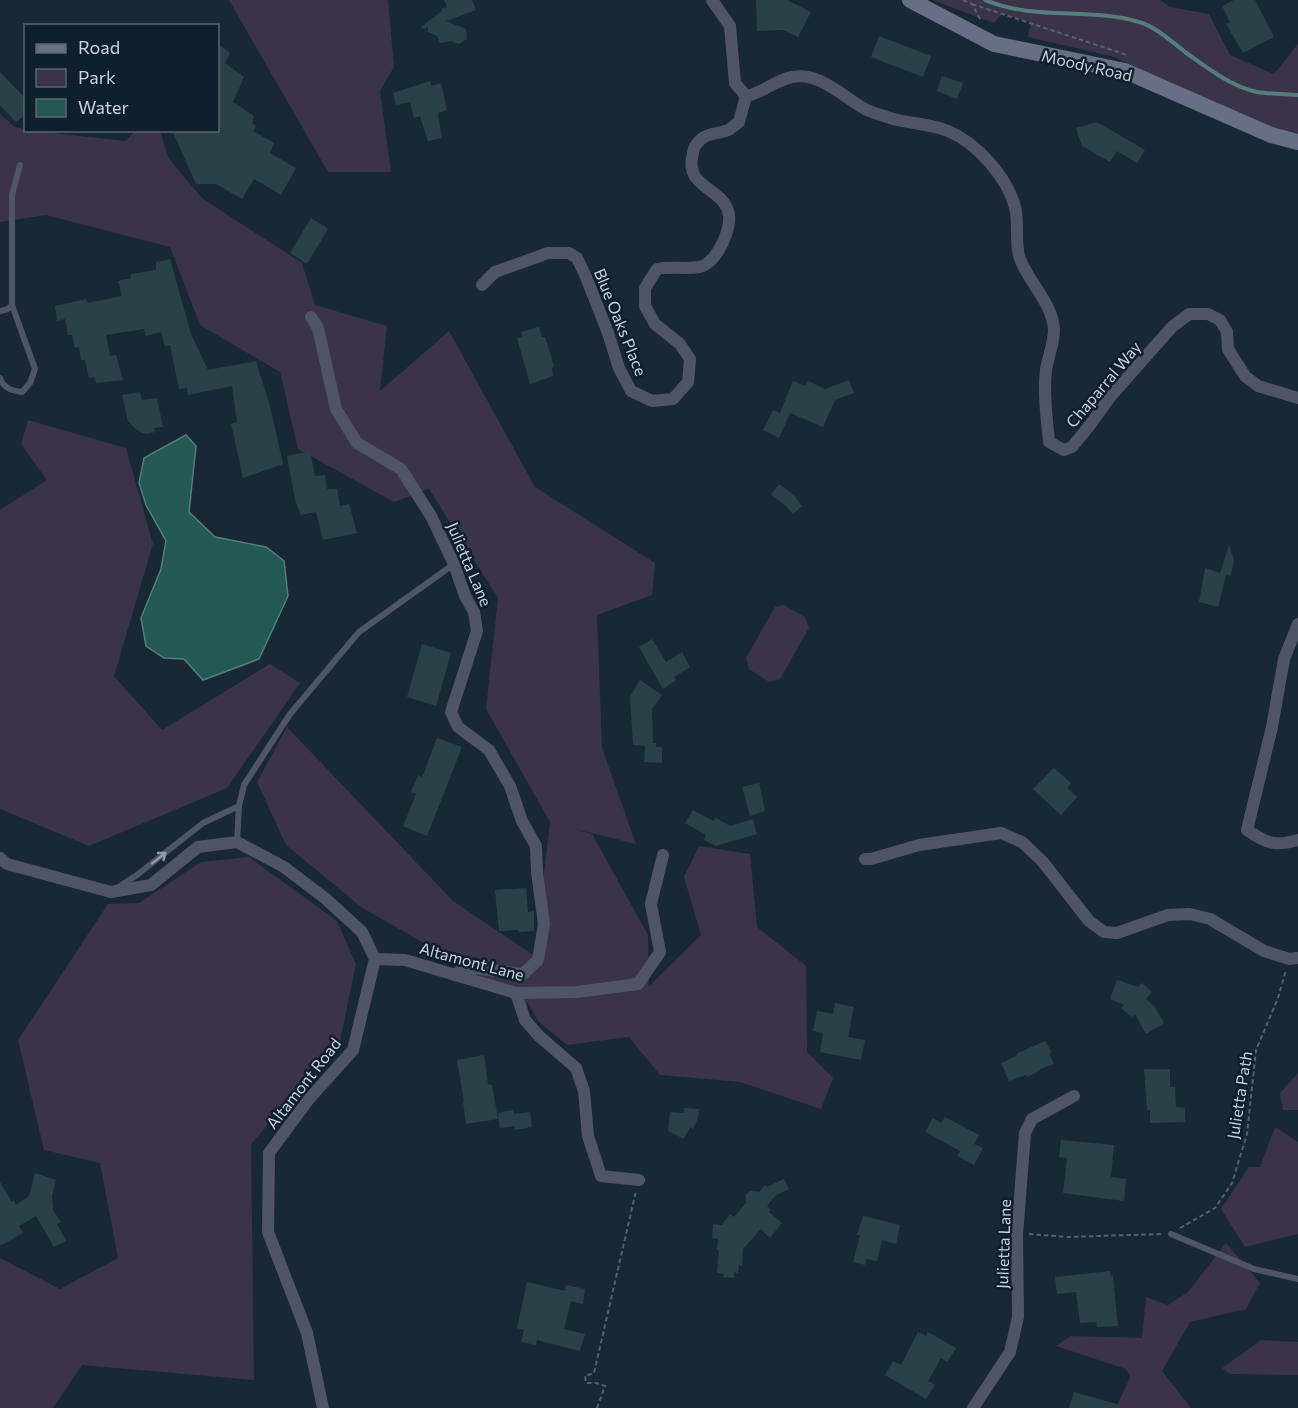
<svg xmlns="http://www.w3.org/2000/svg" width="1298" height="1408" font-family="Commissioner,sans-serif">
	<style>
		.green { fill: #3a334a }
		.water { fill: #235952; stroke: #557e7b; stroke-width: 1.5 }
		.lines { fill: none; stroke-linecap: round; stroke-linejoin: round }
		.stream { stroke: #557e7b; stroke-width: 4 }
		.building { fill: #294247 }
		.path { stroke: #55636e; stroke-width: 2; stroke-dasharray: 4.5 3; stroke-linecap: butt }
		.lane { stroke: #505565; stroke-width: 6 }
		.street { stroke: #505565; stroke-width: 12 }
		.secondary { stroke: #676f87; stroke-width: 16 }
		.oneway { stroke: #939ba6 }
		.labels { text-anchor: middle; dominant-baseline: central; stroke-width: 5; stroke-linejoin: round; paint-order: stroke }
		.street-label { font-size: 16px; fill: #cad4dc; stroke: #0f1f2b }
	</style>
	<rect width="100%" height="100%" fill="#182935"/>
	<g class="green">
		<path d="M229 0H388L394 67 380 91 391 172H328Z"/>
		<path d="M932 0H1160L1170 7 1209 14 1230 55 1274 74 1298 44V133L1240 123 1115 57 1028 37 1031 22 1002 14 994 23Z"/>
		<path d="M0 114 15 127 25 129 26 130 126 141 135 131H160L169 159 203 199 302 263 315 305 387 326 380 391 449 331 535 487 655 563 652 595 597 615 602 748 636 844 571 828 592 834 648 935 649 986 701 935 684 877 699 846 750 854 757 927 806 966 807 1052 833 1078 821 1109 740 1082 660 1075 629 1037 567 1045 538 1021 528 1003 361 907 286 845 257 782 287 727 453 901 542 961 544 873 550 822 486 709 498 598 429 489 394 502 298 449 280 372 200 325 170 247 46 215 0 222Z"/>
		<path d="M28 420 126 448 153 544 114 676 162 730 270 664 300 683 227 788 89 846 0 809V510L47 480 21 444Z"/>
		<path d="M784 605 805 617 809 628 780 679 769 682 749 669 746 658 775 607Z"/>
		<path d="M249 857 337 921 356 964 340 1041 251 1144 254 1380 82 1365 53 1408H0V1258L60 1289 118 1258 100 1163 44 1150 18 1040 108 904 139 903 201 862Z"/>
		<path d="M1298 1073V1110H1283L1280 1093Z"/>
		<path d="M1275 1127 1298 1142V1234L1245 1247 1221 1209 1249 1167H1260Z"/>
		<path d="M1226 1243 1260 1283 1246 1309 1190 1322 1162 1371 1191 1408H1116L1130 1377 1126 1369 1056 1346 1071 1336 1142 1338 1146 1297 1168 1305 1188 1292Z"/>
		<path d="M1261 1340 1298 1342V1375L1230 1374 1222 1368Z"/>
	</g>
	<path class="water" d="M186 435 196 446 189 512 215 537 266 547 284 561 288 596 259 659 203 680 184 659 164 658 146 646 141 618 161 569 166 541 146 505 139 483 144 458Z"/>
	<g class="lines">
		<path class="stream" d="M985 0C1034 21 1089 7 1139 22 1156 27 1171 41 1185 52 1206 67 1230 86 1257 92 1270 94 1285 94 1298 95"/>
	</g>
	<g class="building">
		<path d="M444 0H472L476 10 446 21 466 29 467 39 459 44 451 41 440 43 437 36 428 32V27L422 29 421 27 442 11 441 9 447 7Z"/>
		<path d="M756 0H787L811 12 798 37 783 30 757 31Z"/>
		<path d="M1234 0H1255L1274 37 1243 53 1226 24 1230 22 1222 6Z"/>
		<path d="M879 36 931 56 923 77 871 57Z"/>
		<path d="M218 44 230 53 225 63 244 77 233 102 254 116 252 123 256 126 253 131 274 143 270 153 296 168 281 195 254 179 242 199 216 184H196L172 130H218Z"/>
		<path d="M0 72 26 99V114L16 122 0 105Z"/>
		<path d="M942 76 963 83 957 99 937 91Z"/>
		<path d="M430 81 431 86 441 83 447 110 438 113 442 138 428 141 420 116 414 118 410 102 396 105 393 93Z"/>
		<path d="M1097 122 1145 150 1137 163 1117 151 1110 162 1082 146 1076 128Z"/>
		<path d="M311 218 328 229 307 264 290 253Z"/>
		<path d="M170 259 191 334 208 370 256 361 270 406 283 464 243 478 231 424 237 422 232 386 188 395 187 388 179 389 170 345 165 346 161 332 146 336 144 329 106 335 110 356 116 355 123 380 96 383 95 377 89 378 85 360H81L79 347 75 348 72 335H68L65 319 57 321 55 306 86 299 88 303 122 296 118 281 131 278V274L156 270V262Z"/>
		<path d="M539 327 542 337H545L554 366 552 368 553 376 530 384 517 338 522 337 521 332Z"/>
		<path d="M849 380 854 393 835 400 823 427 790 413 779 438 763 430 773 410 780 413 793 381 805 386 808 381 825 389Z"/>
		<path d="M140 392 142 400 157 398 163 427 154 428 155 432 146 434 138 431 128 421 122 395Z"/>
		<path d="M310 451 315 476 325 475 327 489H337L340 506 349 504 357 533 323 540 316 512 301 515 295 500 287 456Z"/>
		<path d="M779 484 794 495 802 506 793 514 785 505 771 495Z"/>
		<path d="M1229 545 1234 560 1231 576 1220 573Z"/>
		<path d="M1205 568 1226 575 1218 607 1199 602Z"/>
		<path d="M652 639 666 662 682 652 690 667 674 677 676 680 663 689 639 647Z"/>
		<path d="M422 644 451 653 436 706 407 697Z"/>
		<path d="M640 680 662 695 652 709 653 743H656V747H662V763L644 762 645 746 633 745 630 697Z"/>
		<path d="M437 738 462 747 427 836 403 826 416 794 411 792 418 775 422 778Z"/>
		<path d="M1054 768 1071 783 1067 788 1077 797 1061 815 1033 789Z"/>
		<path d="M759 783 765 811 750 816 742 787Z"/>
		<path d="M693 810 713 821 716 818 730 826 753 819 757 834 716 846 704 840 706 835 685 823Z"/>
		<path d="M526 888 528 912 534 911V931L519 932 518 930 499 931 495 890Z"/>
		<path d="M1117 980 1138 987 1142 983 1152 992 1146 999 1154 1006 1164 1023 1146 1034 1135 1014 1132 1017 1121 1008 1124 1005 1110 999Z"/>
		<path d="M835 1003 854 1007 848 1037 865 1040 861 1060 820 1052 823 1033 813 1031 817 1011 833 1014Z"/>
		<path d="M1045 1041 1051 1051 1050 1055 1054 1064 1040 1069V1071L1027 1077 1026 1075 1009 1081 1001 1063 1016 1056 1018 1053Z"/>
		<path d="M484 1055 488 1084 492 1085 498 1119 466 1124 463 1101H464L457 1060Z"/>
		<path d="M1144 1069H1170V1087H1175L1176 1107 1185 1108V1122L1150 1123V1110H1147Z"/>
		<path d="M684 1108 699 1109 698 1118 693 1129 690 1127 684 1139 668 1131 670 1112 684 1113Z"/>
		<path d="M513 1110 514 1114 530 1112 532 1127 515 1130V1126L500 1128 498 1113Z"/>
		<path d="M945 1117 979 1135 974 1144 983 1148 974 1165 957 1156 960 1151 925 1132 933 1118 941 1123Z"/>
		<path d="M1061 1140 1114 1145 1111 1177 1126 1179 1124 1201 1063 1193 1067 1158 1059 1157Z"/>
		<path d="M35 1173 56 1180 52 1196 53 1210 61 1222 57 1224 66 1241 54 1247 36 1216 19 1226 23 1233 0 1246V1182L12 1202 14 1200 16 1205 29 1196Z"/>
		<path d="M784 1179 789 1189 776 1195 767 1206 771 1210 769 1212 782 1223 770 1238 761 1229 743 1249 742 1266 739 1265 738 1273 734 1272V1278L723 1277 724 1274 717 1273 719 1250H717L718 1239 712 1238 713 1224 722 1225 730 1214 734 1217 746 1203V1194L750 1191 759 1192 765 1185 767 1187Z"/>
		<path d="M863 1216 900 1225 896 1244 882 1240 877 1261 866 1259 865 1265 853 1262 860 1235H857Z"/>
		<path d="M1110 1271 1111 1276H1113L1118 1326 1097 1327 1096 1322 1080 1323 1076 1292 1057 1294 1055 1277Z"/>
		<path d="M527 1282 565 1291 566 1285 585 1289 583 1304 571 1301 564 1329 585 1334 580 1351 537 1340 536 1345 521 1342 524 1330 517 1328Z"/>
		<path d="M918 1332 926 1336 928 1332 956 1348 947 1362 941 1358 928 1381 935 1385 926 1399 885 1375 893 1361 901 1365Z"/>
		<path d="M1074 1392 1120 1405 1119 1408H1069Z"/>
	</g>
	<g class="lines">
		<g class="path">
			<path d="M963 0 972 4 980 19"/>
			<path d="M972 4 1127 55"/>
			<path d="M1180 1228 1215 1208 1232 1183 1247 1134 1256 1050 1278 998 1286 970"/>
			<path d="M1029 1234 1068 1237 1161 1234"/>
			<path d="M597 1408 605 1386 596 1383H586L585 1376 594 1373 636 1191"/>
		</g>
		<g class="lane">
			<path d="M0 311 8 309 12 305"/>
			<path d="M0 378C3 388 12 391 22 392L30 383 35 369 12 305V195L20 165"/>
			<path d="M239 806 244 785 290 714 359 632 454 564"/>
			<path d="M117 888 137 875 203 823 239 806 237 842"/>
			<path d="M1171 1234 1254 1269 1298 1279"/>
		</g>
		<g class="street">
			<path d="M712 0 730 26 735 83 746 96"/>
			<path d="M746 96C763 93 775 80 792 77 819 71 843 97 865 109 872 113 882 115 890 118 909 124 929 123 948 131 977 143 1007 177 1015 207 1019 222 1015 240 1019 256 1027 281 1053 303 1054 330 1054 343 1048 357 1046 370 1043 394 1047 419 1049 442L1064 450 1072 447 1090 425 1110 397 1172 327 1189 314H1208L1220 320 1227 332 1228 349 1245 376 1258 386 1298 398"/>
			<path d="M482 285 495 272 548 253H569L577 258 586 277 608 333 619 368 631 391 652 401 673 399 688 382 690 359 680 344 655 324 645 306V288L657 269C671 266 692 270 703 266 713 261 718 252 723 242 749 186 685 197 692 158 693 154 693 148 696 145 704 132 716 135 728 130 732 128 736 124 739 122L746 96"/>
			<path d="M311 317 318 328 336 409 357 443 401 469 431 516 454 564 465 596 474 612 477 631 451 712 458 727 489 750 510 786 522 821 536 846 537 872 544 924 538 960 523 974 464 967 455 975"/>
			<path d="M1298 624 1284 659 1272 727 1247 830C1266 843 1275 847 1298 840"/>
			<path d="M0 858 7 864 111 892 151 885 198 847 237 842 284 867 326 899 362 932 375 959 353 1050 309 1099 269 1153 268 1232 307 1333 323 1408"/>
			<path d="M865 859H871L919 845 1001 833 1022 842 1043 862 1089 921 1104 932 1117 933 1168 915 1190 914 1210 919 1264 951 1289 959 1298 958"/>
			<path d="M375 959 405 960 516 993 577 992 638 984 660 952 651 904 663 855"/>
			<path d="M516 993 525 1020 539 1036 576 1068 584 1091 588 1136 601 1176 639 1180"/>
			<path d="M973 1408 1010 1352 1018 1317 1017 1235 1025 1133 1032 1119 1074 1096"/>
		</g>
		<path class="secondary" d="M910 0 994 44 1125 71 1271 135 1298 142"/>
	</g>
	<defs><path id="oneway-shaft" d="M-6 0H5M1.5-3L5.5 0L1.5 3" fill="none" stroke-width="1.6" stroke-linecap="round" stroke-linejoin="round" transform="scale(1.5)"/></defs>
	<use class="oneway" href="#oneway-shaft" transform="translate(159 858) rotate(-38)"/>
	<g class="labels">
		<g class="street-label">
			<text transform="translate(1087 65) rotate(13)">Moody Road</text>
			<text transform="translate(621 322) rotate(68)">Blue Oaks Place</text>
			<text transform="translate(1103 384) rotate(-50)">Chaparral Way</text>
			<text transform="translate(470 564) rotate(67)">Julietta Lane</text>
			<text transform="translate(472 961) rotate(15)">Altamont Lane</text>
			<text transform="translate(303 1083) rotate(-52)">Altamont Road</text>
			<text transform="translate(1239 1095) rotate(-81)">Julietta Path</text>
			<text transform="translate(1003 1244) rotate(-88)">Julietta Lane</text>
		</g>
	</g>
	<rect x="24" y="24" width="195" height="108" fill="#0f1f2b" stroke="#5a6772" stroke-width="1.5"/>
	<rect x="36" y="44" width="30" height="9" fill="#676f87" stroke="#5a6772" stroke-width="1.5"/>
	<text x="78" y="54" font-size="18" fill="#cad4dc">Road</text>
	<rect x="36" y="69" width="30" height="18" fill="#3a334a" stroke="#5a6772" stroke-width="1.5"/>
	<text x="78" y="84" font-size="18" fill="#cad4dc">Park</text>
	<rect x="36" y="99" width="30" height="18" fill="#235952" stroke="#5a6772" stroke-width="1.5"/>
	<text x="78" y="114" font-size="18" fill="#cad4dc">Water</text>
</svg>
